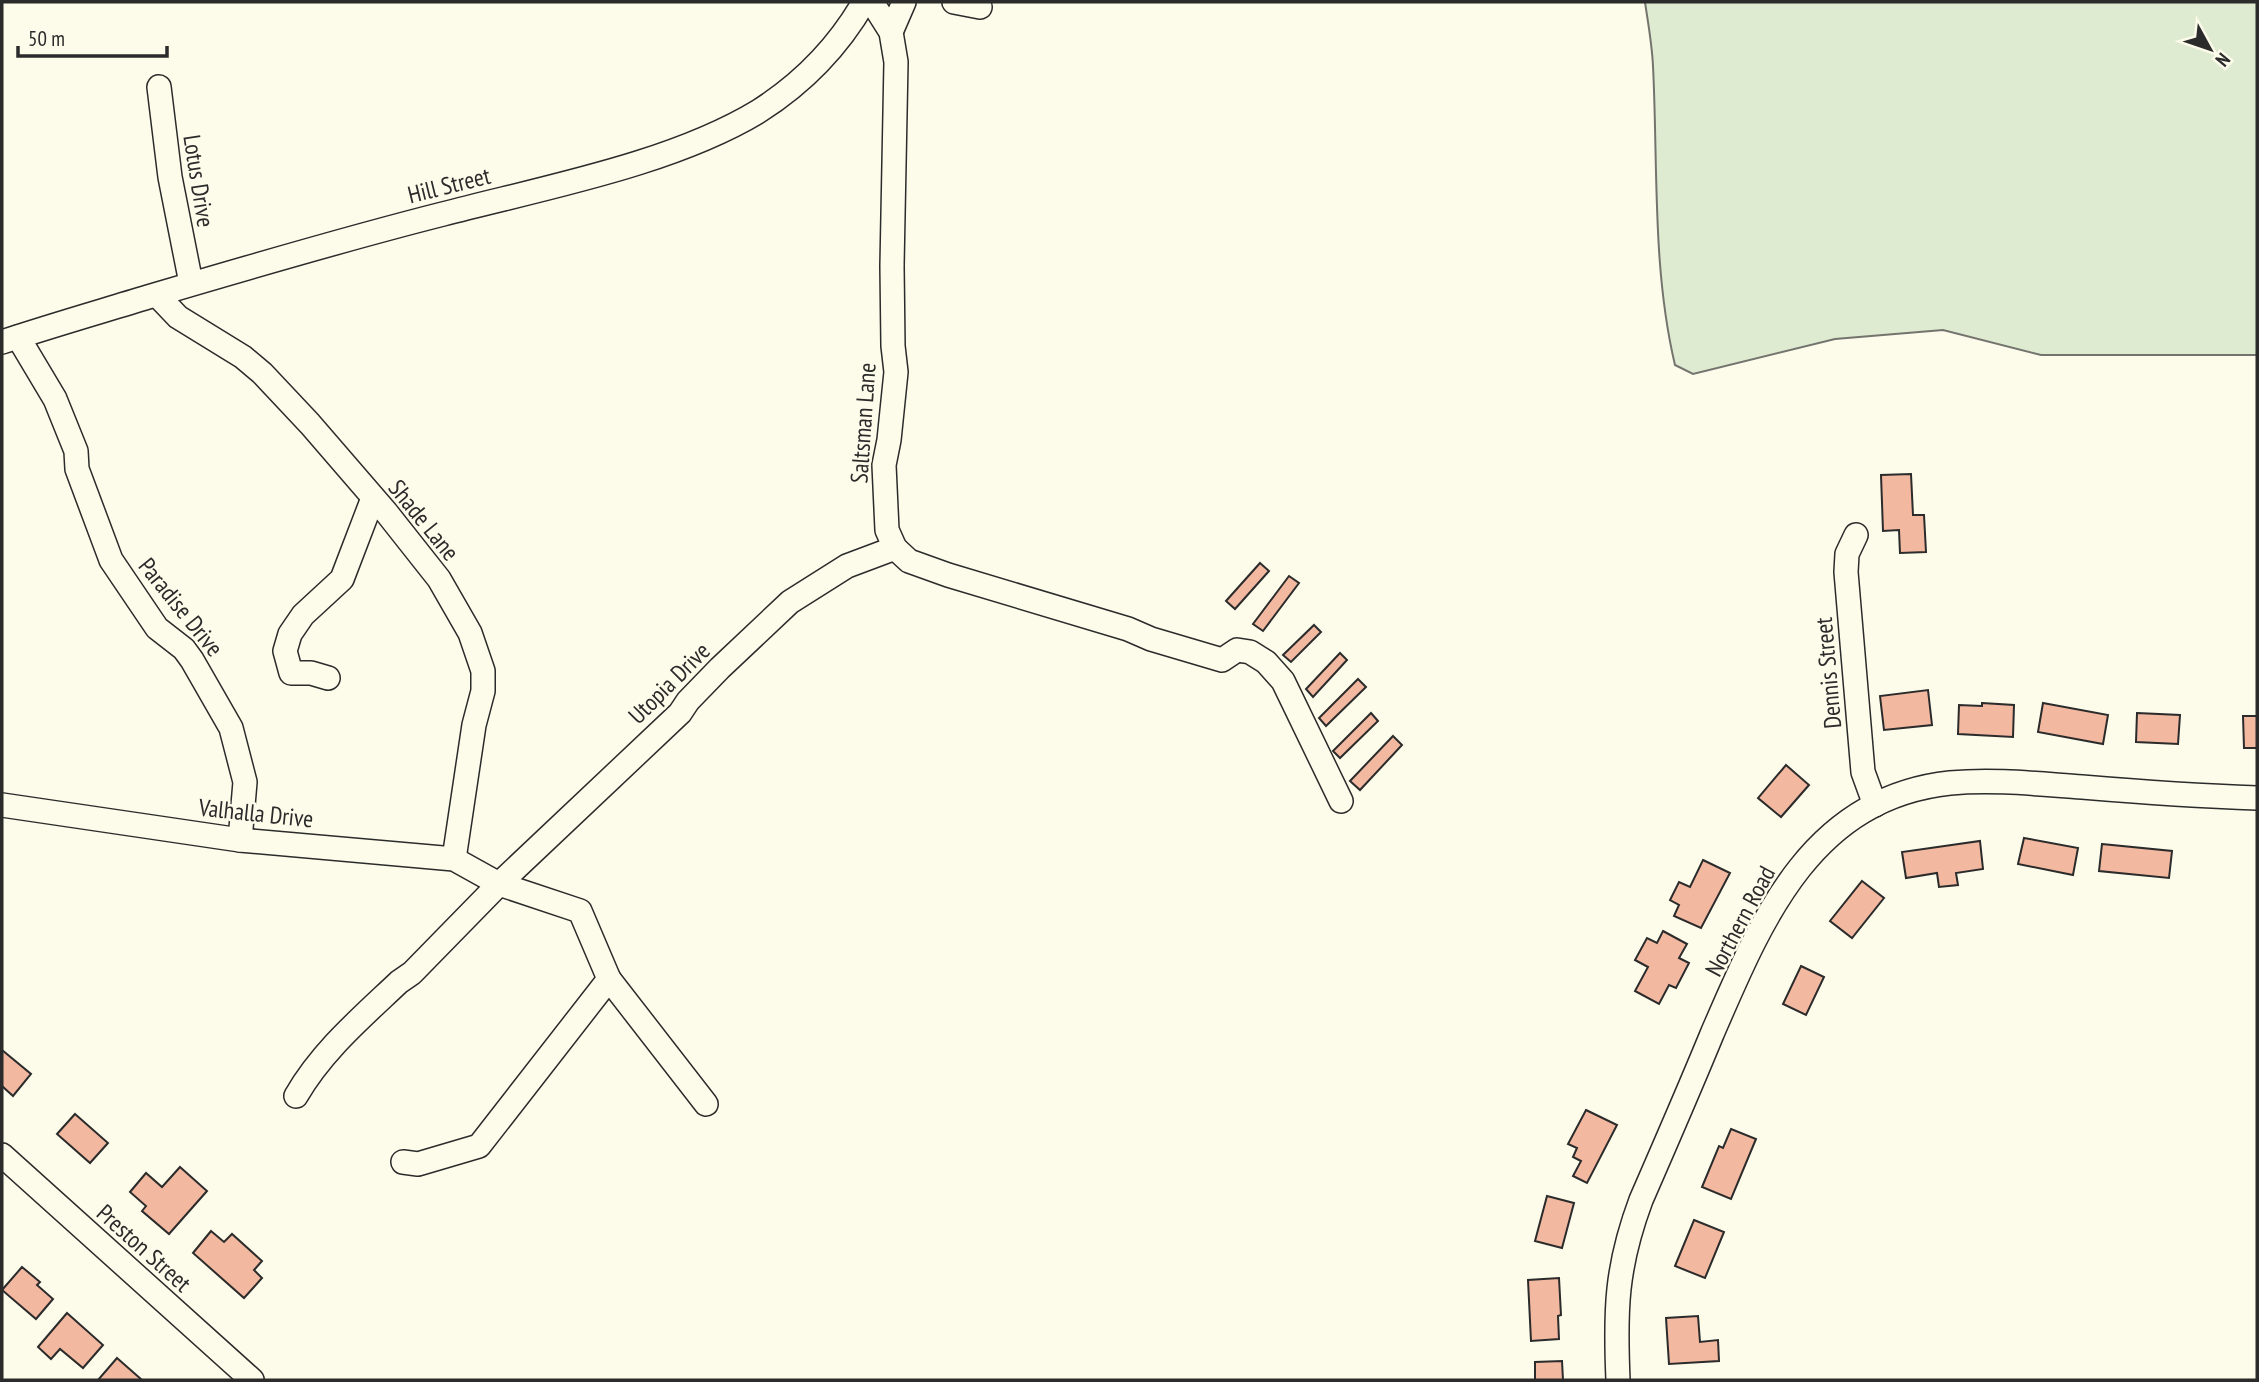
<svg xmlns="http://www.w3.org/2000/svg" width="2259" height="1382" font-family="'PT Sans Narrow',sans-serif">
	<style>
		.green { fill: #deebd1; stroke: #74746e; stroke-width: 2 }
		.building { fill: #f2b8a0; stroke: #2b2b2b; stroke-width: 2 }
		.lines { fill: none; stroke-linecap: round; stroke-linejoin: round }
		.minor-casing { stroke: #2b2b2b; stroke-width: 26 }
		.minor { stroke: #fdfbea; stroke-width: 23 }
		.labels { text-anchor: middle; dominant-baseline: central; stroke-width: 5; stroke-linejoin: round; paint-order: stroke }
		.street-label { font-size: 24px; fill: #2b2b2b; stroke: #fdfbea }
	</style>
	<rect width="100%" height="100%" fill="#fdfbea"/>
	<path class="green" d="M1645 2H2257V355H2041L1943 330 1835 339 1693 374 1675 365C1652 268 1658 165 1653 66 1652 44 1648 23 1645 2Z"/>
	<g class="building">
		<path d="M1911 474 1913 515H1924L1926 552 1900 553 1899 530 1883 531 1881 475Z"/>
		<path d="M1260 563 1269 571 1235 609 1226 601Z"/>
		<path d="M1289 576 1299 583 1263 631 1253 624Z"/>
		<path d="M1314 625 1321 632 1291 662 1283 655Z"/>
		<path d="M1340 653 1347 660 1313 697 1306 689Z"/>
		<path d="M1358 679 1366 687 1326 726 1319 718Z"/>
		<path d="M1928 690 1932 725 1884 730 1880 696Z"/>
		<path d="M1982 703 2014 705 2013 737 1958 734 1959 705 1982 706Z"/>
		<path d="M2043 703 2108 715 2103 744 2038 732Z"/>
		<path d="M1371 713 1378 721 1340 758 1333 751Z"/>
		<path d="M2137 713 2180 715 2178 744 2136 742Z"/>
		<path d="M2243 716H2257V748H2244Z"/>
		<path d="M1393 736 1402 745 1360 790 1350 781Z"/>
		<path d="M1786 765 1809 785 1781 817 1758 798Z"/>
		<path d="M2024 838 2078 848 2073 875 2018 864Z"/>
		<path d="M1980 841 1983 869 1956 873 1958 885 1939 887 1937 873 1906 878 1902 852Z"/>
		<path d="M2102 844 2172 851 2169 878 2099 871Z"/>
		<path d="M1703 860 1730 873 1701 928 1674 916 1679 905 1670 900 1679 882 1690 887Z"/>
		<path d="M1862 881 1884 898 1852 938 1830 921Z"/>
		<path d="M1663 931 1687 944 1679 958 1689 963 1676 988 1669 985 1659 1004 1635 991 1648 967 1635 960 1647 938 1657 943Z"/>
		<path d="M1801 966 1824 977 1806 1015 1783 1004Z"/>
		<path d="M2 1050 31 1074 13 1096 2 1086Z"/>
		<path d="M1586 1110 1617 1125 1587 1183 1573 1176 1581 1161 1573 1157 1577 1148 1568 1144Z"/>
		<path d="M75 1114 108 1143 90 1163 57 1134Z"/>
		<path d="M1731 1129 1756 1139 1731 1199 1702 1187 1719 1146 1723 1148Z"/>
		<path d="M180 1167 207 1191 169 1234 142 1211 146 1206 130 1192 146 1173 162 1187Z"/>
		<path d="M1547 1196 1574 1203 1562 1248 1535 1241Z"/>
		<path d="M1694 1220 1724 1232 1705 1278 1675 1266Z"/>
		<path d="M211 1231 224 1242 232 1234 262 1261 254 1270 262 1278 244 1298 193 1253Z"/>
		<path d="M22 1267 40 1282 37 1285 53 1299 36 1319 2 1290Z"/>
		<path d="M1559 1278 1561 1315 1558 1316 1559 1339 1531 1341 1528 1280Z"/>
		<path d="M67 1313 103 1345 83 1368 60 1349 51 1359 38 1347Z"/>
		<path d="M1698 1316 1700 1342 1718 1340 1719 1361 1669 1364 1666 1318Z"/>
		<path d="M117 1358 142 1380H98Z"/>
		<path d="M1562 1361 1563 1380H1535V1362Z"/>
	</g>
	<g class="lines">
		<g class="minor-casing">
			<g id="minor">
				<path d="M872 2 891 32 896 62 892 266 893 346 896 372 889 440 884 465 887 530 895 548 909 561 948 575 1128 629 1151 639 1222 660 1237 650 1250 652 1266 662 1283 681 1341 801"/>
				<path d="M954 2 980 7"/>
				<path d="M891 32 904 2"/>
				<path d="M159 87 170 177 189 273 193 283"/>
				<path d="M157 295 178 317 243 357 262 373 310 424 386 512 439 579 470 633 483 671V691L474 725 454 859"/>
				<path d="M18 337 55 399 76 451 77 469 111 560 157 628 184 649 192 660 231 728 245 782 240 840"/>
				<path d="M2 342C50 326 99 312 148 297 246 268 344 239 443 214 542 188 672 164 759 111 803 83 838 47 864 2"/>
				<path d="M1856 535 1847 554 1846 572 1863 772 1875 805"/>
				<path d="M328 678 311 673H291L285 651 290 634 303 615 342 579 373 498"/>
				<path d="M2 805 240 840 454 859 499 884 680 713 688 701 720 668 790 602 847 566 895 548"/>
				<path d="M609 979 706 1104"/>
				<path d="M296 1096C322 1051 361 1018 399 982L412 973 499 884 580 911 609 979 479 1146 418 1164 403 1162"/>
				<path d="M2 1155 252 1380"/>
				<path d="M1618 1380C1615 1310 1616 1267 1641 1200 1665 1145 1689 1090 1712 1034 1761 921 1810 798 1950 783 1994 779 2038 784 2082 787 2141 792 2199 796 2257 798"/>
			</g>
		</g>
		<use href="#minor" class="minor"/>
	</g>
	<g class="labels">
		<g class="street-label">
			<text transform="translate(199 181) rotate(81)">Lotus Drive</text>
			<text transform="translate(449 185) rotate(-14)">Hill Street</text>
			<text transform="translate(863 423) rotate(-86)">Saltsman Lane</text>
			<text transform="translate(424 520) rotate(51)">Shade Lane</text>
			<text transform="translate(181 607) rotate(51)">Paradise Drive</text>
			<text transform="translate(1828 673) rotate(-95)">Dennis Street</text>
			<text transform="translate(669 683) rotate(-45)">Utopia Drive</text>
			<text transform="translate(256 813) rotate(6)">Valhalla Drive</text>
			<text transform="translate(1740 921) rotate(-62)">Northern Road</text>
			<text transform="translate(144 1248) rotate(42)">Preston Street</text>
		</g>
	</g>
	<rect width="2259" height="1382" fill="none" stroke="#2b2b2b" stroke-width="7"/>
	<g transform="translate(2210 49) rotate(130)" stroke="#fdfbea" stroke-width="5" paint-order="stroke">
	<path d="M0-5L12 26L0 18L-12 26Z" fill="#2b2b2b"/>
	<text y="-10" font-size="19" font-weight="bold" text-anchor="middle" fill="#2b2b2b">N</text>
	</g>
	<path d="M18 46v10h149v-10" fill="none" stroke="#2b2b2b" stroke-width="3.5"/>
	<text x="28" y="46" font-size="21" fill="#2b2b2b" stroke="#fdfbea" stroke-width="5" paint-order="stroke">50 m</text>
</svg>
